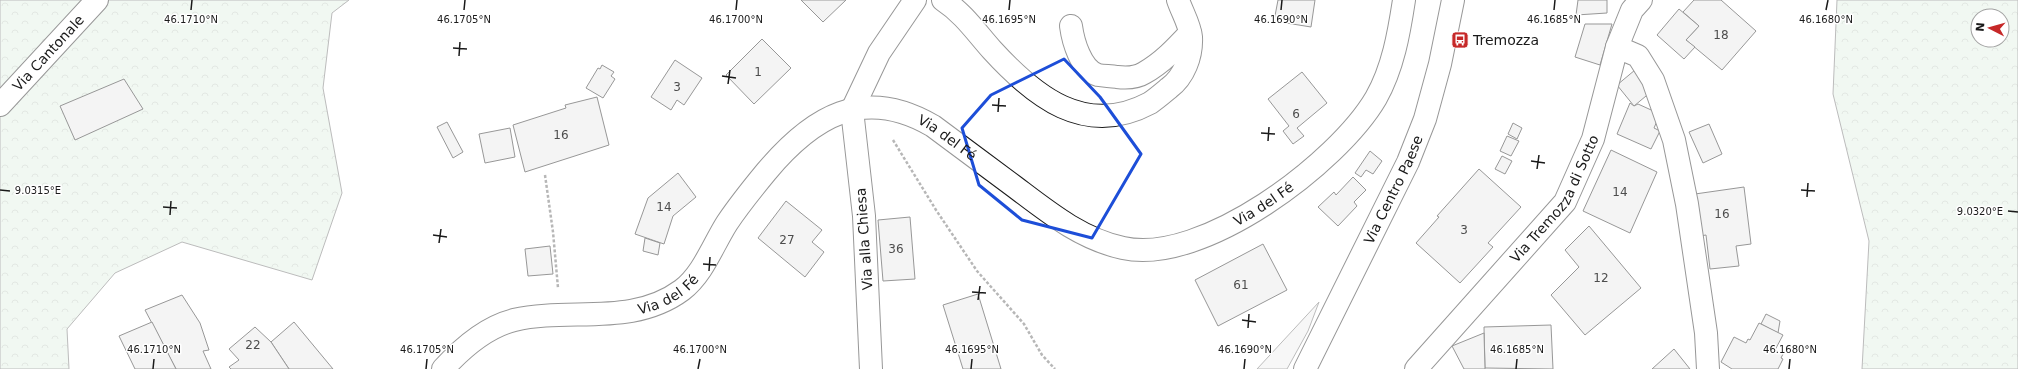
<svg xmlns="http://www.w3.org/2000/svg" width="2018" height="369" font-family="'DejaVu Sans',sans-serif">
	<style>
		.forest { fill: url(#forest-crowns); stroke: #6a6a6a; fill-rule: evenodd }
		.parking { fill: #ededed; stroke: #6a6a6a }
		.building { fill: #e6e6e6; stroke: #1a1a1a }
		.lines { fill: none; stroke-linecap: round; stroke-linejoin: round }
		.minor-casing { stroke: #1a1a1a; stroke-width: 24 }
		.path { stroke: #5f5f5f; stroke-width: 2.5; stroke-dasharray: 3 2; stroke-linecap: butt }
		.minor { stroke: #fff; stroke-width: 22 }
		.marked { fill: none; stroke: #1d4ed8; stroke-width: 3; stroke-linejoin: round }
		.ticks { fill: none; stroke: #1a1a1a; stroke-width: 1.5 }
		.labels { text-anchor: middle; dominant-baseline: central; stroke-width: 3; stroke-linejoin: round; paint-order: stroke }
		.number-label { font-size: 12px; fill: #4d4d4d }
		.poi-label { font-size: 14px; fill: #1a1a1a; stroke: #fff; text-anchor: start }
		.street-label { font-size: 14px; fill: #1a1a1a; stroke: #fff }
		.ticks-label { font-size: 10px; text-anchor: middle; fill: #1a1a1a; stroke: #fff; stroke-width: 3; stroke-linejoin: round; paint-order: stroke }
	</style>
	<defs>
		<pattern id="forest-crowns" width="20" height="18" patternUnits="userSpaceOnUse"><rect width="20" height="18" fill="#e0efe3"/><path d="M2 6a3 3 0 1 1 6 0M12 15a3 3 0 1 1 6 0" fill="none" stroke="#c0ccc2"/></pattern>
	</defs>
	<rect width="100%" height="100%" fill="#fff"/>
	<g class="forest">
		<path d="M0 0H349L332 13 323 88 342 193 312 280 182 242 115 273 67 329 69 369H0Z"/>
		<path d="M1837 0H2018V369H1862L1869 241 1833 94ZM1978 16H2002V40H1978Z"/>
	</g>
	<path class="parking" d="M1319 302 1308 331 1287 369H1257Z"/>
	<g class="building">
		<path d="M801 0H846L823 22Z"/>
		<path d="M1278 0H1315L1311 27 1274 21Z"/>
		<path d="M1578 0H1607V13L1576 15Z"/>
		<path d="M1694 0H1721L1756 31 1722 70 1686 40 1699 26 1683 12Z"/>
		<path d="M1679 9 1699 26 1686 40 1695 47 1684 59 1657 35Z"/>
		<path d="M1585 24H1612L1600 65 1575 57Z"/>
		<path d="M762 39 791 68 754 104 726 75Z"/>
		<path d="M675 60 702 78 684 105 677 100 671 110 651 97Z"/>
		<path d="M602 65 614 72 611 76 615 79 603 98 586 88 598 68 600 69Z"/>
		<path d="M1635 70 1652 91 1634 106 1617 85Z"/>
		<path d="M1302 72 1327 103 1297 128 1304 136 1293 144 1283 131 1289 126 1268 99Z"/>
		<path d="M124 79 143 109 75 140 60 106Z"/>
		<path d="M597 97 609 145 525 172 513 125 566 108 565 105Z"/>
		<path d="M1630 103 1634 106 1638 104 1660 114 1654 128 1660 131 1651 149 1617 134Z"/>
		<path d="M447 122 463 152 453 158 437 127Z"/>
		<path d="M1513 123 1522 128 1517 139 1508 134Z"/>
		<path d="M1709 124 1722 154 1703 163 1689 132Z"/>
		<path d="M510 128 515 157 485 163 479 134Z"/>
		<path d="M1507 136 1519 141 1511 156 1500 151Z"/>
		<path d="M1611 150 1657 172 1630 233 1583 211Z"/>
		<path d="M1370 151 1382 161 1373 174 1366 170 1361 177 1355 173Z"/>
		<path d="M1502 156 1512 161 1505 174 1495 169Z"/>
		<path d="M1479 169 1521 207 1488 243 1493 247 1460 283 1416 243 1439 217 1437 216Z"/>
		<path d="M678 173 696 197 673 216 664 244 635 234 648 198Z"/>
		<path d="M1353 177 1366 190 1354 202 1357 206 1338 226 1318 207 1334 192 1336 195Z"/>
		<path d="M1744 187 1751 244 1736 246 1739 266 1710 269 1706 235 1700 236 1695 194Z"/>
		<path d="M786 201 822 230 812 242 824 252 805 277 758 238Z"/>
		<path d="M910 217 915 279 883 281 878 220Z"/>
		<path d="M1589 226 1641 288 1585 335 1551 295 1579 267 1565 250Z"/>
		<path d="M645 238 660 243 658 255 643 251Z"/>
		<path d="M1263 244 1287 290 1218 326 1195 280Z"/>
		<path d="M550 246 553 274 528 276 525 249Z"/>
		<path d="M978 294 1001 369H963L943 305Z"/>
		<path d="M182 295 200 323 209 350 203 351 211 369H176L145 310Z"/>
		<path d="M1766 314 1780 321 1778 333 1761 324Z"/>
		<path d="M152 322 176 369H135L119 336Z"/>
		<path d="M294 322 333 369H289L271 342Z"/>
		<path d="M1759 323 1783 335 1775 350 1783 354 1781 358 1783 359 1778 369H1732L1721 362 1734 337 1746 343 1748 339 1750 340Z"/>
		<path d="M1551 325 1553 369 1485 368 1484 327Z"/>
		<path d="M255 327 271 342 289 369H231L229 367 239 360 229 349Z"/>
		<path d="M1484 333 1485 369H1464L1452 346Z"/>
		<path d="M1674 349 1690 369H1652Z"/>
	</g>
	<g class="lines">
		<g class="minor-casing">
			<g id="minor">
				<path d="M943 0C963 13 976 32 992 50 1034 96 1085 138 1150 103 1156 99 1163 93 1169 88 1184 77 1192 56 1191 37 1190 25 1182 12 1178 0"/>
				<path d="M1071 26C1073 41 1081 70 1098 75 1104 76 1111 76 1117 77 1126 78 1136 78 1144 73 1162 63 1176 48 1190 33"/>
				<path d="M1617 47 1638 56 1653 80 1674 140 1687 204 1706 333 1708 369"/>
				<path id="s1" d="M0 105 97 0"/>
				<path id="s2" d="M443 369C462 348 486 327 514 320 570 307 632 327 682 290 703 274 713 245 727 223 739 205 752 189 766 172 812 117 863 85 933 126 960 146 988 167 1015 187 1048 212 1081 239 1123 248 1202 266 1338 163 1376 98 1393 68 1399 33 1404 0"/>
				<path d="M871 369 864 216 852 110 879 53 915 0"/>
				<path id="s3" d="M1305 369 1408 162 1425 119 1440 64 1453 0"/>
				<path id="s4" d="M1416 369 1565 202 1593 139 1617 47 1632 10 1641 0"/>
			</g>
		</g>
		<g class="path">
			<path d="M893 140 936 210 977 271 1024 324 1042 355 1055 369"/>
			<path d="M545 175 553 232 558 288"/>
		</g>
		<use href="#minor" class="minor"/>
	</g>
	<path d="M0 0H2018V369H0ZM1064 59 1100 97 1141 154 1092 238 1022 220 979 185 962 128 991 95Z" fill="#fff" fill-opacity=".55" fill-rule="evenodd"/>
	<path class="marked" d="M1064 59 1100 97 1141 154 1092 238 1022 220 979 185 962 128 991 95Z"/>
	<path class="ticks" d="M191 10 192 0M464 10 465 0M736 10 737 0M1009 10 1010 0M1281 10 1282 0M1554 10 1555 0M1826 10 1828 0M453 48 467 49M459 56 460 42M722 76 736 78M728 84 730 70M992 105 1006 106M998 112 999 98M1261 133 1275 134M1268 141 1269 127M1531 161 1545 163M1537 169 1539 155M0 190 10 191M1801 190 1815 191M1807 197 1808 183M163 207 177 208M2008 211 2018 212M170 215 171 201M433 235 447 237M439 243 441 229M703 264 716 265M709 271 710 257M972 292 986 293M978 300 980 286M1242 320 1256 322M1248 328 1249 314M153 369 154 359M426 369 427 359M698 369 700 359M971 369 972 359M1244 369 1245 359M1516 369 1517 359M1789 369 1790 359"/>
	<defs>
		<g id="bus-square" transform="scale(0.9)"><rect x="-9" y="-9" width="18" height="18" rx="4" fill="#c62828" stroke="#fff"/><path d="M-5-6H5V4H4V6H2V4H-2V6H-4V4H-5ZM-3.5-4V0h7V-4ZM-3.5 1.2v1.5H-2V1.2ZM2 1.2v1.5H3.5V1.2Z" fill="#fff"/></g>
	</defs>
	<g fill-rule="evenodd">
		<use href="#bus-square" x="1460" y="40"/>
	</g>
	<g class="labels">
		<g class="number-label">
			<text x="1721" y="35">18</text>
			<text x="758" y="72">1</text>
			<text x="677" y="87">3</text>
			<text x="1296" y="114">6</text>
			<text x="561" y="135">16</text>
			<text x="1620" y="192">14</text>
			<text x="664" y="207">14</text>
			<text x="1722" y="214">16</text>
			<text x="1464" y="230">3</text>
			<text x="787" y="240">27</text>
			<text x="896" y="249">36</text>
			<text x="1601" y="278">12</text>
			<text x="1241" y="285">61</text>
			<text x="253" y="345">22</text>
		</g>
		<g class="poi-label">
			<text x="1473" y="40">Tremozza</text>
		</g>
		<g class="street-label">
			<text stroke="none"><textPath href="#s1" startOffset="71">Via Cantonale</textPath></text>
			<text stroke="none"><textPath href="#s2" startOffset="617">Via del Fé</textPath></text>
			<text stroke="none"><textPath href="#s3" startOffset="200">Via Centro Paese</textPath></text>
			<text stroke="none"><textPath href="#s4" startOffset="221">Via Tremozza di Sotto</textPath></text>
			<text stroke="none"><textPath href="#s2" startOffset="977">Via del Fé</textPath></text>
			<text transform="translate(864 239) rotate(-94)">Via alla Chiesa</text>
			<text stroke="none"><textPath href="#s2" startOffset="246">Via del Fé</textPath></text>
		</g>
	</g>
	<g class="ticks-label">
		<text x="191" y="23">46.1710°N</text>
		<text x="464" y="23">46.1705°N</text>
		<text x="736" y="23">46.1700°N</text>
		<text x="1009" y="23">46.1695°N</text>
		<text x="1281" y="23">46.1690°N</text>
		<text x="1554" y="23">46.1685°N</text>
		<text x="1826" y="23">46.1680°N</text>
		<text x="38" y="194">9.0315°E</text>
		<text x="1980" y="215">9.0320°E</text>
		<text x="154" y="353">46.1710°N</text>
		<text x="427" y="353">46.1705°N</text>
		<text x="700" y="353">46.1700°N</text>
		<text x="972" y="353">46.1695°N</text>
		<text x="1245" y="353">46.1690°N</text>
		<text x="1517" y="353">46.1685°N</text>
		<text x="1790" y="353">46.1680°N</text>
	</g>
	<g transform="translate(1990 28) rotate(276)"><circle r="19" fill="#ffffff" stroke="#a3a3a3"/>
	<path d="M0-3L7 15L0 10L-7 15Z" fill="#c62828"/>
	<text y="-6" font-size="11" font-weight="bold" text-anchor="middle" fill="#1a1a1a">N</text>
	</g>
</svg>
